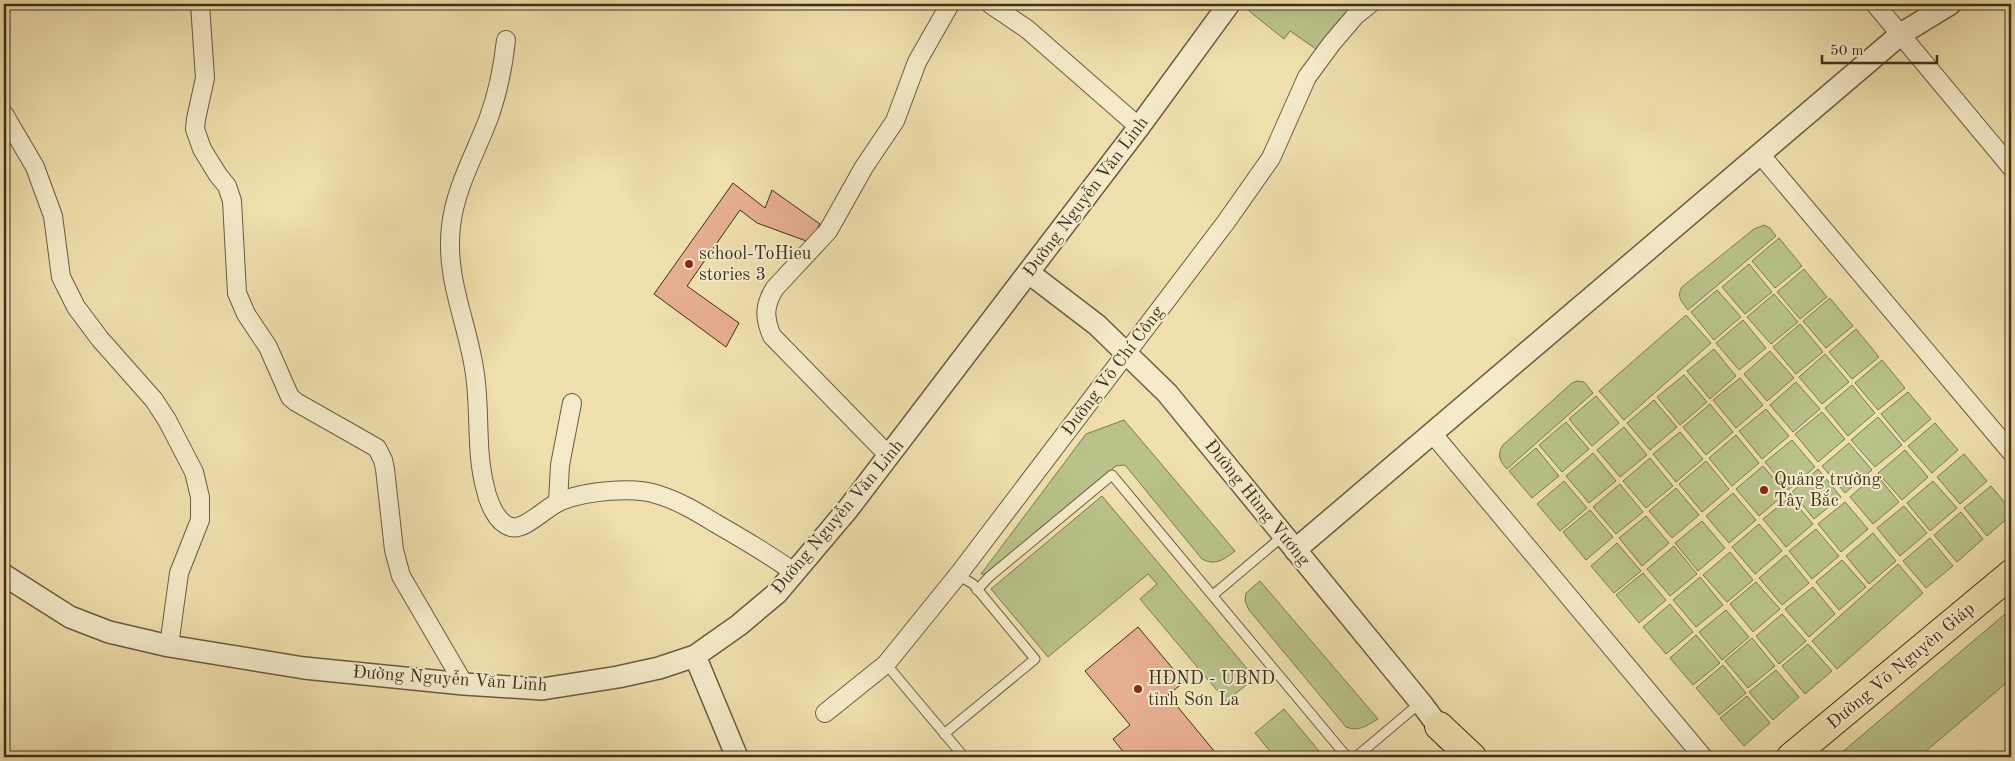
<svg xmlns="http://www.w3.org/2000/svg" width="2015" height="761" font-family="'Old Standard TT',serif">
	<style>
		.green { fill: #b8c28a; stroke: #7a7954 }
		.building { fill: #e6ae90; stroke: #3d301f }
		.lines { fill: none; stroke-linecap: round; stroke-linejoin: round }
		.service-casing { stroke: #6a5c42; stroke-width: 11 }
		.minor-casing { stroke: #6a5c42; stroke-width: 20 }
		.tertiary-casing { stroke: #6a5c42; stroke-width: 24 }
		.primary-casing { stroke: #3d301f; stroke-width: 30 }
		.service { stroke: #f5ebca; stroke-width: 9 }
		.minor { stroke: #f5ebca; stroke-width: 18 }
		.tertiary { stroke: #f5ebca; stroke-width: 21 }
		.primary { stroke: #efe0ad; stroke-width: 28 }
		.poi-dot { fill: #8f2418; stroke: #f5ebca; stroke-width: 2 }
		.labels { text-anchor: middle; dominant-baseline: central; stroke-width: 4; stroke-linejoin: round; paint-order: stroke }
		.street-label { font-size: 18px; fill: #3d301f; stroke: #f5ebca }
		.poi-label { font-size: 18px; fill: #3d301f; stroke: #f5ebca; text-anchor: start }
	</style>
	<rect width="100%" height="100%" fill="#efe0ad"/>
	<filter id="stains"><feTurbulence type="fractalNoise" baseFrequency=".004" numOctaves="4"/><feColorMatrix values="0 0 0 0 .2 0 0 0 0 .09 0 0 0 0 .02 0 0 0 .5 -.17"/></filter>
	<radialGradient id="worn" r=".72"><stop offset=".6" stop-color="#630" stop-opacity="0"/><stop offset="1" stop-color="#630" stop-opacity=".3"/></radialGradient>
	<g class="green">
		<path d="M1253 4H1357L1339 20 1316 49 1290 31 1284 39 1249 11Z"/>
		<path d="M1764 225 1770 228 1776 236 1688 310C1682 302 1676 297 1682 287L1754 229Z"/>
		<path d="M1779 238 1802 266 1775 288 1752 261Z"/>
		<path d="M1749 264 1772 292 1745 314 1722 287Z"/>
		<path d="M1804 269 1827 297 1800 319 1777 292Z"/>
		<path d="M1717 290 1741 317 1714 340 1691 312Z"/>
		<path d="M1774 294 1798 322 1771 344 1747 317Z"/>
		<path d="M1830 298 1853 326 1826 348 1803 321Z"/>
		<path d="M1686 315 1711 343 1624 420 1599 391Z"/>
		<path d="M1743 320 1766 348 1739 370 1716 343Z"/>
		<path d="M1800 324 1823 352 1796 374 1773 347Z"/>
		<path d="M1856 329 1879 357 1852 379 1829 352Z"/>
		<path d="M1714 349 1736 376 1710 399 1687 371Z"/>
		<path d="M1770 351 1794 378 1767 401 1744 374Z"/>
		<path d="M1825 354 1849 382 1822 404 1799 377Z"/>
		<path d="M1882 360 1905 388 1878 410 1855 383Z"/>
		<path d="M1684 375 1707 402 1680 425 1657 397Z"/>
		<path d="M1740 378 1763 405 1736 428 1713 400Z"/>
		<path d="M1577 381 1584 382 1593 393 1507 469C1499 460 1497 455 1503 445L1572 383Z"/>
		<path d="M1796 382 1820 409 1793 432 1770 405Z"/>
		<path d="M1852 385 1875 413 1848 436 1825 408Z"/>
		<path d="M1908 392 1931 419 1904 442 1881 414Z"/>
		<path d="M1596 396 1619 423 1592 446 1569 419Z"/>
		<path d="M1654 400 1677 427 1650 450 1627 423Z"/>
		<path d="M1710 404 1733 432 1706 455 1683 427Z"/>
		<path d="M1766 409 1789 436 1762 459 1739 431Z"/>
		<path d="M1822 412 1845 439 1818 462 1795 434Z"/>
		<path d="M1878 417 1902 445 1875 467 1851 440Z"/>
		<path d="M1124 420 1235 551C1224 560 1215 566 1202 559L1125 465 1116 466 986 574H981L1086 434Z"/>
		<path d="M1566 422 1589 449 1562 472 1539 445Z"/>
		<path d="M1935 423 1958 450 1932 473 1908 446Z"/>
		<path d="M1624 427 1647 455 1620 477 1597 450Z"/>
		<path d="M1680 432 1703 459 1676 482 1653 454Z"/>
		<path d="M1736 435 1759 463 1732 486 1709 458Z"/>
		<path d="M1792 440 1815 467 1788 490 1765 462Z"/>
		<path d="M1849 443 1872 470 1845 493 1822 466Z"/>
		<path d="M1536 448 1559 476 1532 498 1509 471Z"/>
		<path d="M1905 450 1928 477 1902 500 1878 473Z"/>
		<path d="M1593 453 1616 481 1589 503 1566 476Z"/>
		<path d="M1964 454 1987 481 1960 504 1937 477Z"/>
		<path d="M1650 458 1673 486 1646 508 1623 481Z"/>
		<path d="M1706 461 1729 489 1702 512 1679 484Z"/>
		<path d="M1763 466 1786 493 1759 516 1736 489Z"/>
		<path d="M1818 469 1841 497 1814 519 1792 492Z"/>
		<path d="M1876 474 1899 502 1873 524 1850 497Z"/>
		<path d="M1564 481 1587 508 1560 531 1537 504Z"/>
		<path d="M1933 481 1957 508 1930 531 1907 503Z"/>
		<path d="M1620 484 1643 512 1616 534 1593 507Z"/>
		<path d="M1991 486 2011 510V515L1987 536 1964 508Z"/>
		<path d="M1676 488 1699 515 1672 538 1649 511Z"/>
		<path d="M1733 493 1756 520 1729 543 1706 516Z"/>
		<path d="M1102 496 1255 678 1226 701 1140 599 1157 584 1148 574 1048 657 991 589Z"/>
		<path d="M1790 497 1813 524 1786 547 1763 519Z"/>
		<path d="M1845 502 1868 529 1841 552 1818 524Z"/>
		<path d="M1904 506 1927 533 1900 556 1877 528Z"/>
		<path d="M1590 510 1613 537 1586 560 1563 532Z"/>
		<path d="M1961 512 1983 539 1957 562 1934 535Z"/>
		<path d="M1646 516 1669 543 1642 566 1619 538Z"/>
		<path d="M1702 521 1725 548 1698 571 1675 543Z"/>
		<path d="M1759 524 1782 551 1755 574 1732 547Z"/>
		<path d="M1816 529 1839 556 1812 579 1789 551Z"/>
		<path d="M1873 533 1896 561 1869 584 1846 556Z"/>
		<path d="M1930 538 1953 566 1926 588 1903 561Z"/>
		<path d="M1617 543 1641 571 1614 593 1591 566Z"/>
		<path d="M1674 546 1697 574 1670 596 1647 569Z"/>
		<path d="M1730 552 1753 580 1727 602 1703 575Z"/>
		<path d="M1786 555 1809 583 1782 605 1759 578Z"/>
		<path d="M1842 560 1866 587 1839 610 1816 582Z"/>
		<path d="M1898 564 1923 593 1837 669 1812 641Z"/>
		<path d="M1643 573 1666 600 1639 623 1616 595Z"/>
		<path d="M1700 577 1723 605 1696 627 1673 600Z"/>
		<path d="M1260 581 1378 719C1366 726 1359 732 1346 727L1249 610 1245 601 1246 593Z"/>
		<path d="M1756 582 1780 609 1753 632 1730 604Z"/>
		<path d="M1813 587 1835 614 1809 637 1785 609Z"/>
		<path d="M1670 604 1693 632 1666 654 1643 627Z"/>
		<path d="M2011 609V679L1919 757H1843L1840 754Z"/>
		<path d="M1726 610 1749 637 1722 660 1699 632Z"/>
		<path d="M1782 614 1806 641 1779 664 1756 636Z"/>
		<path d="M1696 635 1720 663 1693 685 1670 658Z"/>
		<path d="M1752 638 1775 666 1748 688 1725 661Z"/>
		<path d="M1808 644 1832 671 1805 694 1782 666Z"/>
		<path d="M1723 665 1746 693 1719 715 1696 688Z"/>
		<path d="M1776 670 1799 697 1773 720 1749 692Z"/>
		<path d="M1747 696 1770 723 1744 746 1720 718Z"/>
		<path d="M1284 709 1324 757H1275L1255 733Z"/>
	</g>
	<g class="building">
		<path d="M733 183 765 208 772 190 820 224 809 242 757 223 740 210 687 286 739 323 726 347 654 294Z"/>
		<path d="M1138 627 1184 682 1168 695 1219 757H1122L1125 754 1113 739 1130 725 1085 671Z"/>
	</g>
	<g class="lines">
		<g class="service-casing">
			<g id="service">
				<path d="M977 590 989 577 1112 475 1347 757"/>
				<path d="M1213 595 1283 536"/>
				<path d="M886 664 964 757"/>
				<path d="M944 734 1035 659 973 584 958 575"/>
				<path d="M1356 757 1420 703"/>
			</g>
		</g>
		<g class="minor-casing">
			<g id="minor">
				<path d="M200 4 205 78 196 119 195 129 202 149 218 175 227 186 232 201 237 293 246 314 268 347 290 397 296 402 377 448 383 460 385 469 394 550 401 576 464 684"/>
				<path d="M990 4 1027 29 1139 127"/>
				<path d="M1875 4 2011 167"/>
				<path d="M506 40C503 68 498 93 488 120 475 154 455 189 451 226 445 278 466 318 474 368 481 407 475 449 485 487 488 501 496 523 511 527 525 531 547 506 561 501 586 491 634 486 659 495 679 501 697 512 715 523 743 539 769 554 795 573"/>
				<path d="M4 114 35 167 53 216 61 277 76 307 100 339 154 400 167 420 194 472 200 497V520L179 573 169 646"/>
				<path d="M1760 154 2011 452"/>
				<path d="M1432 433 1703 757"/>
				<path d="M889 456 772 336C764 318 764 305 775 288L828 231 864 167 895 121 917 62 950 4"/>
				<path d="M558 502 560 465 572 403"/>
				<path d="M825 713 886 664 958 575 1226 222 1271 158 1307 77 1332 43 1356 15 1370 4"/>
			</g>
		</g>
		<g class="tertiary-casing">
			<g id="tertiary">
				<path d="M1029 273 1097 325 1167 393 1421 703 1447 738"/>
				<path d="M1295 550 1901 34 1950 4"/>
				<path d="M4 575 70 617 109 632 169 646 304 668 464 684 542 689 618 677 659 668 695 656 739 625 777 593 848 509 1139 127 1229 4"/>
				<path d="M695 656 737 757"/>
			</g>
		</g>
		<g class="primary-casing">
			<g id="primary">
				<path d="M1439 726 1472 757"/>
				<path d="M1791 757 2011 574"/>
			</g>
		</g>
		<use href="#service" class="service"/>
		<use href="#minor" class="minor"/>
		<use href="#tertiary" class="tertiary"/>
		<use href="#primary" class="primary"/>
	</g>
	<g class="poi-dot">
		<circle cx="689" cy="264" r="5"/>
		<circle cx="1764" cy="490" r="5"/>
		<circle cx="1138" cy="689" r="5"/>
	</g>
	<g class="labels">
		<g class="street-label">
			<text transform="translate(1086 197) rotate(-53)">Đường Nguyễn Văn Linh</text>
			<text transform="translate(1113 371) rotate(-53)">Đường Võ Chí Công</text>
			<text transform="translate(1257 503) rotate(51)">Đường Hùng Vương</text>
			<text transform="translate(838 517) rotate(-50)">Đường Nguyễn Văn Linh</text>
			<text transform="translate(1901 666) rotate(-40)">Đường Võ Nguyên Giáp</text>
			<text transform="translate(450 679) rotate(4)">Đường Nguyễn Văn Linh</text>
		</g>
		<g class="poi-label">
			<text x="699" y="254">school-ToHieu<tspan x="699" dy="21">stories 3</tspan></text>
			<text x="1774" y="480">Quảng trường<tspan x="1774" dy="21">Tây Bắc</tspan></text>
			<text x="1148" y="679">HĐND - UBND<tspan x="1148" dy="21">tỉnh Sơn La</tspan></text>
		</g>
	</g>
	<rect width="2015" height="761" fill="none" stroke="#efe0ad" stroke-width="20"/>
	<rect x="5" y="5" width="2005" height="751" fill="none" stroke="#3d301f" stroke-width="2.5"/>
	<rect x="10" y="10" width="1995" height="741" fill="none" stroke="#3d301f"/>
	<path d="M1822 55v8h115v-8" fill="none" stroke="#3d301f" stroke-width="2.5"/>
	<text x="1830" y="55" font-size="15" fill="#3d301f" stroke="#f5ebca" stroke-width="4" paint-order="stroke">50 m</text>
	<rect width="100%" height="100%" filter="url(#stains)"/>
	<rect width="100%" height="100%" fill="url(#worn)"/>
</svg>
